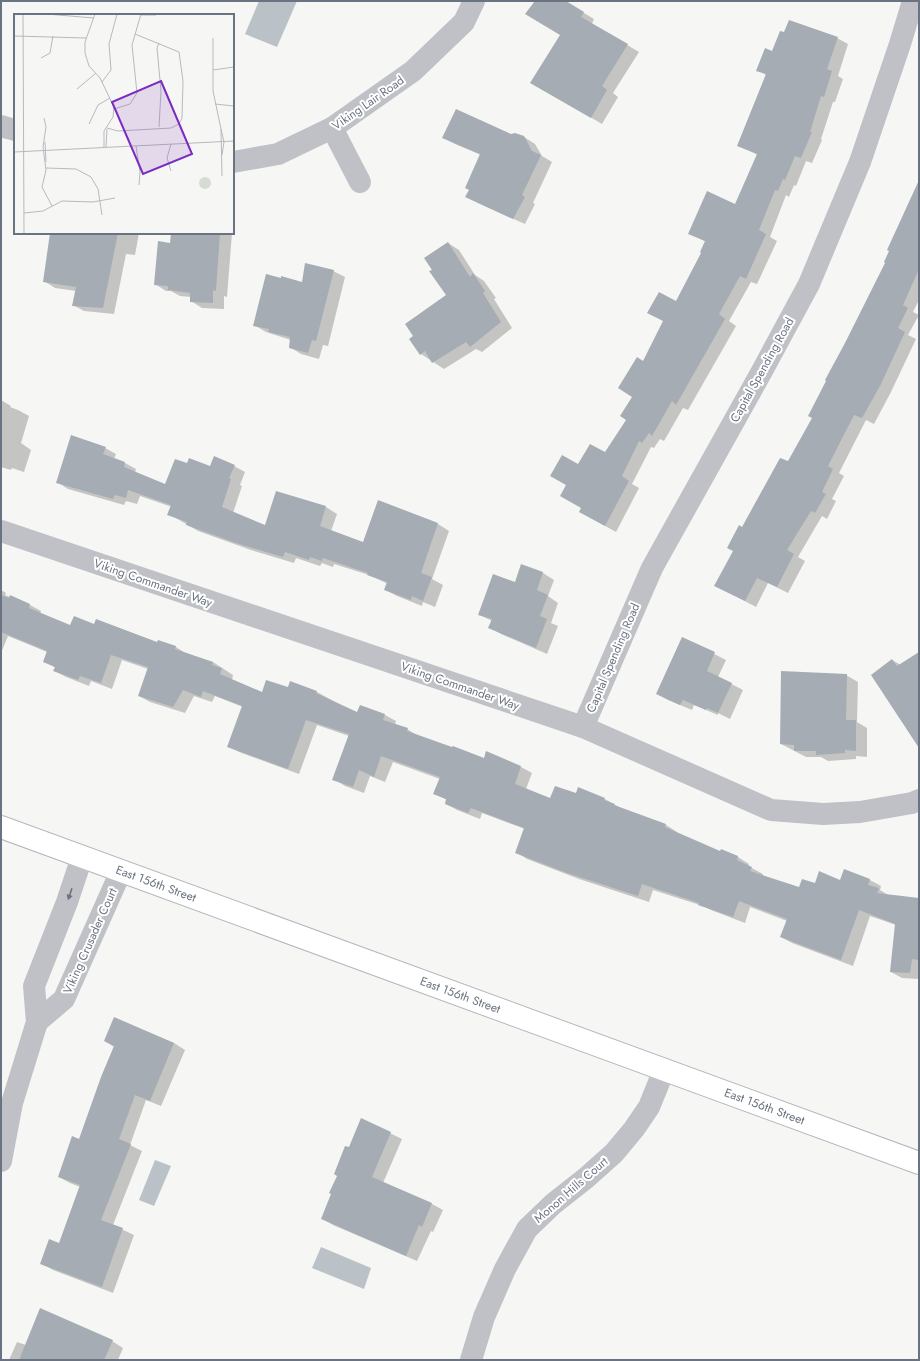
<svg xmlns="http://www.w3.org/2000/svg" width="920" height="1361" font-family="Jost,sans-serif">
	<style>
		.water { fill: #bac1c7 }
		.shadow { fill: #0003 }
		.building { fill: #a6acb3 }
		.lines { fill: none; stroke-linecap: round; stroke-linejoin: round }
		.secondary-casing { stroke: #b4b7bc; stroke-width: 24 }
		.street { stroke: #bfc1c6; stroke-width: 22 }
		.secondary { stroke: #fff; stroke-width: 22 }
		.oneway { fill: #697382 }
		.labels { text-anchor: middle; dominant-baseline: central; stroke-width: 4; stroke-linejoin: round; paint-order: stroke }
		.street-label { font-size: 12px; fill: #697382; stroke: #fff }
		.inset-road { fill: none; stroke: #b6babf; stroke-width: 1 }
		.view { fill: #7b2cbf; fill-opacity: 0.15; stroke: #7b2cbf; stroke-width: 2 }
		.inset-edge { fill: none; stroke: #697382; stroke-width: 2 }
	</style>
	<rect width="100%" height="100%" fill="#f6f7f4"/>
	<g class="water">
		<path d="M259 1H297L277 47 245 34Z"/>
		<path d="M155 1160 171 1166 154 1206 139 1200Z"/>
		<path d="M321 1247 371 1268 364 1289 312 1268Z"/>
	</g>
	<g class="shadow">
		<path d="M535 1H564L594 19 592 24 639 52 613 93 618 97 602 124 532 83 562 34 526 14Z"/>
		<path d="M837 38 848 44 838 76 843 79 835 102H833L821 139 822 140 812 163 806 161 796 186 794 185 789 197 786 195 770 237 777 241 757 284 751 282 729 321 736 326 688 410 683 408 664 441 660 439 654 448 651 447 632 484 639 488 616 532 580 512 582 508 578 465 606 453 627 419 644 362 703 252 706 242 690 233 735 206 758 155 738 145 766 75 758 70 773 52Z"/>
		<path d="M511 135 524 137 535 144 542 156 552 162 533 203 535 204 525 224 478 203 470 190 481 155 455 144 444 138Z"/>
		<path d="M919 182V300L913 312 919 315 908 335 916 339 891 392 874 424 866 420 839 473 844 476 832 499 836 501 827 519 822 516 798 557 805 561 788 593 768 583 756 607 716 586 734 551 742 528 789 463 813 418 887 263Z"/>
		<path d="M51 233H139L135 255 126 254 114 314 84 311 73 305 76 291 55 288 44 281Z"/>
		<path d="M172 233H232L227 297 224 296V309L202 308 191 301V297L180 296 171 291H166L155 284 171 244Z"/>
		<path d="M448 243 459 250 475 275 484 281 496 298 494 299 512 328 482 352 476 349 444 369 421 354 447 295 434 270Z"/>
		<path d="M333 271 345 277 328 346 323 345 319 359 301 354 290 347 291 340 266 332 254 325 302 283Z"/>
		<path d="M1 400 11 406 10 407 18 410 29 416 21 443 31 450 24 472 12 468 11 470 1 467Z"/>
		<path d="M105 448 116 454 114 459 125 463 136 469 135 473 165 485 188 465 210 467 234 466 245 472 240 485 242 486 233 513 265 527 277 492 326 507 337 514 331 531 363 544 379 502 438 524 449 531 432 579 443 585 435 607 423 602 422 606 397 596 386 590 388 584 369 575 334 564 333 567 322 563 320 566 296 558 294 563 251 550 198 531 169 514 172 507 140 496 137 504 126 501 124 505 68 489 57 482Z"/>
		<path d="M522 566 543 573 554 580 548 596 558 603 551 623 558 626 547 654 501 634 489 627 492 621 480 615 516 583Z"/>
		<path d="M1 590 6 593 5 595 30 605 41 611 40 614 71 626 94 625 158 643V641L176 647 187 654 213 662 233 675 232 680 263 693 288 689 291 683 317 692 357 714 385 715 396 721 395 725 407 729 418 736 484 760 487 753 521 767 532 773 526 789 551 799 577 794 579 789 605 799 624 810 666 825 677 832 676 833 721 852V851L738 857 749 864 748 866 763 874 762 876 799 888 815 884 841 881 845 870 870 880 881 886 880 890 890 896 919 899V979L902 978 891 972 896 925 870 916 853 966 792 943 781 937 787 921 750 907 745 923 711 910 703 906 653 890 649 902 579 879 527 859 516 852 525 829 482 813 480 819 457 810 446 804 447 800 434 793 440 779 393 762 385 782 370 776 364 793 345 786 334 779 349 736 317 725 299 774 239 752 228 746 243 707 215 696 212 702 194 696 185 713 150 702 139 696 148 669 122 660 112 689 91 681 89 686 66 677 55 671 56 668 44 661 47 652 8 636 1 653Z"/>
		<path d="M683 638 726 660 718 677 743 690 730 719 718 713V715L694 705 692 710 668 700 657 694Z"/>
		<path d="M919 658V739L892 660 901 665Z"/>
		<path d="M846 675 858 682 857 722 867 728V757L856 756V759L828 761 821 757H806L781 744Z"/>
		<path d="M115 1018 174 1043 185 1050 161 1106 146 1100 130 1145 142 1151 113 1225 134 1235 113 1293 53 1270 42 1264 60 1244 80 1187 70 1183 59 1177 80 1140 114 1047 105 1041Z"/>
		<path d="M361 1119 402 1139 383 1183 432 1204 443 1210 433 1232 431 1231 417 1261 333 1225 322 1218Z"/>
		<path d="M112 1341 123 1348 118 1360H9L17 1342 26 1345Z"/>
	</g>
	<g class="building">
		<path d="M535 1H566L584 12 581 17 628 44 602 86 607 90 591 118 530 83 560 35 525 14Z"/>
		<path d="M789 20 838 37 827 69 832 71 824 97 821 96 810 132H812L801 158 795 156 785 180 783 179 778 191 775 190 759 230 766 234 746 279 740 276 719 314 725 319 676 405 672 401 652 436 649 433 642 443 639 441 622 476 629 481 605 526 579 512 581 508 560 496 566 485 550 476 562 455 578 464 590 444 605 452 626 420 620 416 632 397 618 388 637 357 643 361 663 321 647 313 659 292 676 301 701 253 700 252 705 241 688 234 707 191 735 204 757 154 737 146 766 74 756 71 765 48 772 51 780 31 784 32Z"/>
		<path d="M456 109 511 134 515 133 524 136 532 151 541 155 522 195 525 197 513 219 465 197 469 190 465 188 480 154 442 138Z"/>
		<path d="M919 180V269L903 305 908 308 898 328 905 332 880 386 862 418 854 415 828 466 833 469 822 492 826 494 815 513 811 511 787 550 794 554 777 587 757 578 745 601 714 586 733 551 727 548 739 525 742 527 780 458 788 461 812 418 808 416 826 381 825 380 845 343 885 263 884 262 889 251 887 250Z"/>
		<path d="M50 233H118L103 308 72 306 76 287 43 282Z"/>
		<path d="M171 233H220L216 291 213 290V303L190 302V293L168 290V286L154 285 158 241 170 243Z"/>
		<path d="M448 242 470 277 473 273 485 291 483 293 501 322 470 347 466 342 432 363 425 351 420 355 409 339 413 336 405 324 446 295 429 271 432 270 424 258Z"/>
		<path d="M305 263 334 270 316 341 312 340 308 353 289 348 290 337 268 332 269 329 253 326 266 274 281 278V276L302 282Z"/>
		<path d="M71 435 106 447 103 454 125 462 124 467 165 484 175 459 187 463 189 458 210 466 214 456 235 465 229 478 231 479 222 507 265 525 276 491 326 506 320 526 363 542 378 500 438 523 421 573 432 577 423 601 412 596 411 600 384 590 387 582 367 575 368 573 323 558 322 561 310 557 309 560 285 552 283 557 239 544 186 525 187 522 167 515 171 505 128 490 126 498 115 495 113 499 56 483Z"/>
		<path d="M521 564 543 572 537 590 548 595 540 616 547 619 536 648 488 628 492 619 478 615 493 574 515 582Z"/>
		<path d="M1 595 9 598 10 595 30 604 29 608 70 625 74 616 94 624 96 619 157 642 158 640 176 646 175 649 213 662 212 665 222 668 220 674 262 692 266 680 288 687 290 681 317 691 316 693 357 712 360 705 385 714 383 720 408 728 407 731 452 747 453 746 484 758 486 751 521 766 515 784 550 798 555 786 576 793 578 787 605 798 604 800 615 804 614 805 666 824 665 827 720 851 721 849 738 856 737 860 752 867 750 871 799 887 802 879 815 883 819 871 840 880 844 869 870 879 868 885 879 888 877 893 919 898V960L912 959 910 973 890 972 895 924 859 910 841 960 780 937 787 919 739 901 733 917 698 905 699 903 642 884 638 896 567 873 515 853 524 828 471 808 468 813 445 804 446 799 433 794 440 777 381 756 374 777 359 770 353 787 332 780 349 734 306 720 288 769 227 747 242 706 203 691 201 697 183 690 173 707 138 696 148 667 111 655 101 683 80 676 78 680 53 671 55 667 43 662 47 651 1 632Z"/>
		<path d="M682 637 715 652 707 671 732 683 718 713 707 708 706 710 683 700 680 705 656 694Z"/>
		<path d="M919 652V748L871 675 892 659 897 666Z"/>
		<path d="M781 671 847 674 846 720H856V751L845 750V753L816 755V751H794V745L780 744Z"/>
		<path d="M114 1017 174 1043 150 1101 135 1095 119 1139 131 1144 101 1220 123 1228 102 1287 40 1264 49 1239 59 1243 80 1185 58 1177 72 1136 79 1139 101 1077 114 1046 104 1041Z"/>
		<path d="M361 1118 391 1132 372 1177 432 1203 422 1227 419 1225 406 1256 321 1219 331 1194 329 1193 337 1176 334 1174 345 1146 349 1147Z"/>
		<path d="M40 1308 113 1340 104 1360H19Z"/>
	</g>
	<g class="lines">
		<g class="secondary-casing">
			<g id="secondary">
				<path id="s1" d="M1 827 919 1163"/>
			</g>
		</g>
		<g class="street">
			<path d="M1 126 15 130"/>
			<path d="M332 128 360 182"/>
			<path d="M233 162 278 154 332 128 413 71 464 22 474 1"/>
			<path d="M1 531 583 727 771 810 823 814 860 812 912 803 919 800"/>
			<path d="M583 727 652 568 762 371 809 284 860 162 900 44 913 1"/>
			<path d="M37 1022 64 999 121 871"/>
			<path d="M1 1161 12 1103 37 1022 34 986 67 902 82 857"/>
			<path d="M471 1360 484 1317 505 1269 527 1229 553 1204 586 1178 614 1153 634 1129 649 1107 664 1070"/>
		</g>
		<use href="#secondary" class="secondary"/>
	</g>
	<defs><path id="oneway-solid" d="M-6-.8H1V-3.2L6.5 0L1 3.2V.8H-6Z"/></defs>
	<use class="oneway" href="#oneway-solid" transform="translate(70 894) rotate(109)"/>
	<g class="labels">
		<g class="street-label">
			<text transform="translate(368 103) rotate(-35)">Viking Lair Road</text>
			<text transform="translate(762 370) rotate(-61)">Capital Spending Road</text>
			<text transform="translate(153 583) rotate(19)">Viking Commander Way</text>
			<text transform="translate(613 658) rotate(-67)">Capital Spending Road</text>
			<text transform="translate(460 686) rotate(19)">Viking Commander Way</text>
			<text stroke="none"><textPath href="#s1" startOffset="165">East 156th Street</textPath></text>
			<text transform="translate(90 941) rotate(-66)">Viking Crusader Court</text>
			<text stroke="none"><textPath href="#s1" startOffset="489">East 156th Street</textPath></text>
			<text stroke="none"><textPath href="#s1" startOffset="813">East 156th Street</textPath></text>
			<text transform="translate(571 1190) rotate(-41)">Monon Hills Court</text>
		</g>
	</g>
	<g transform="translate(14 14)">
		<rect width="220" height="220" fill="#f6f7f4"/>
		<path d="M185 169a6 6 0 1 1 12 0a6 6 0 1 1-12 0Z" fill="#d6dbd4"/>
		<path class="inset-road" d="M9 0 10 220M32 0 80 4M81 0 71 28V39L75 52 86 64 100 93 99 103 90 117V133M127 1H142M0 22 72 24M199 24V77L207 115 208 162M145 29 143 34 147 77 145 113M27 44 36 39 39 22M199 56 220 53M88 68 97 56 95 30 103 0M63 75 82 59M201 90 220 92M100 95 116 90 123 79 118 31 127 0M30 104 32 113 29 133 32 156 28 173 38 192M75 110 84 91 96 84M93 114 104 117 157 114 165 110 168 104 169 67 165 38 121 20M207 115 210 128 208 141M31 128 32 148M122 132 126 158 125 171M92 133 93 115M0 138 220 127M32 154 62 155 77 163 84 175 88 201M157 157 153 144 157 130M10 199 29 197 48 187 79 188 101 184"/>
		<path class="view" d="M147 67 178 140 129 160 98 88Z"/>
		<rect width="220" height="220" class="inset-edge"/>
	</g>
	<rect width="920" height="1361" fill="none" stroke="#697382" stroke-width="4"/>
</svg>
